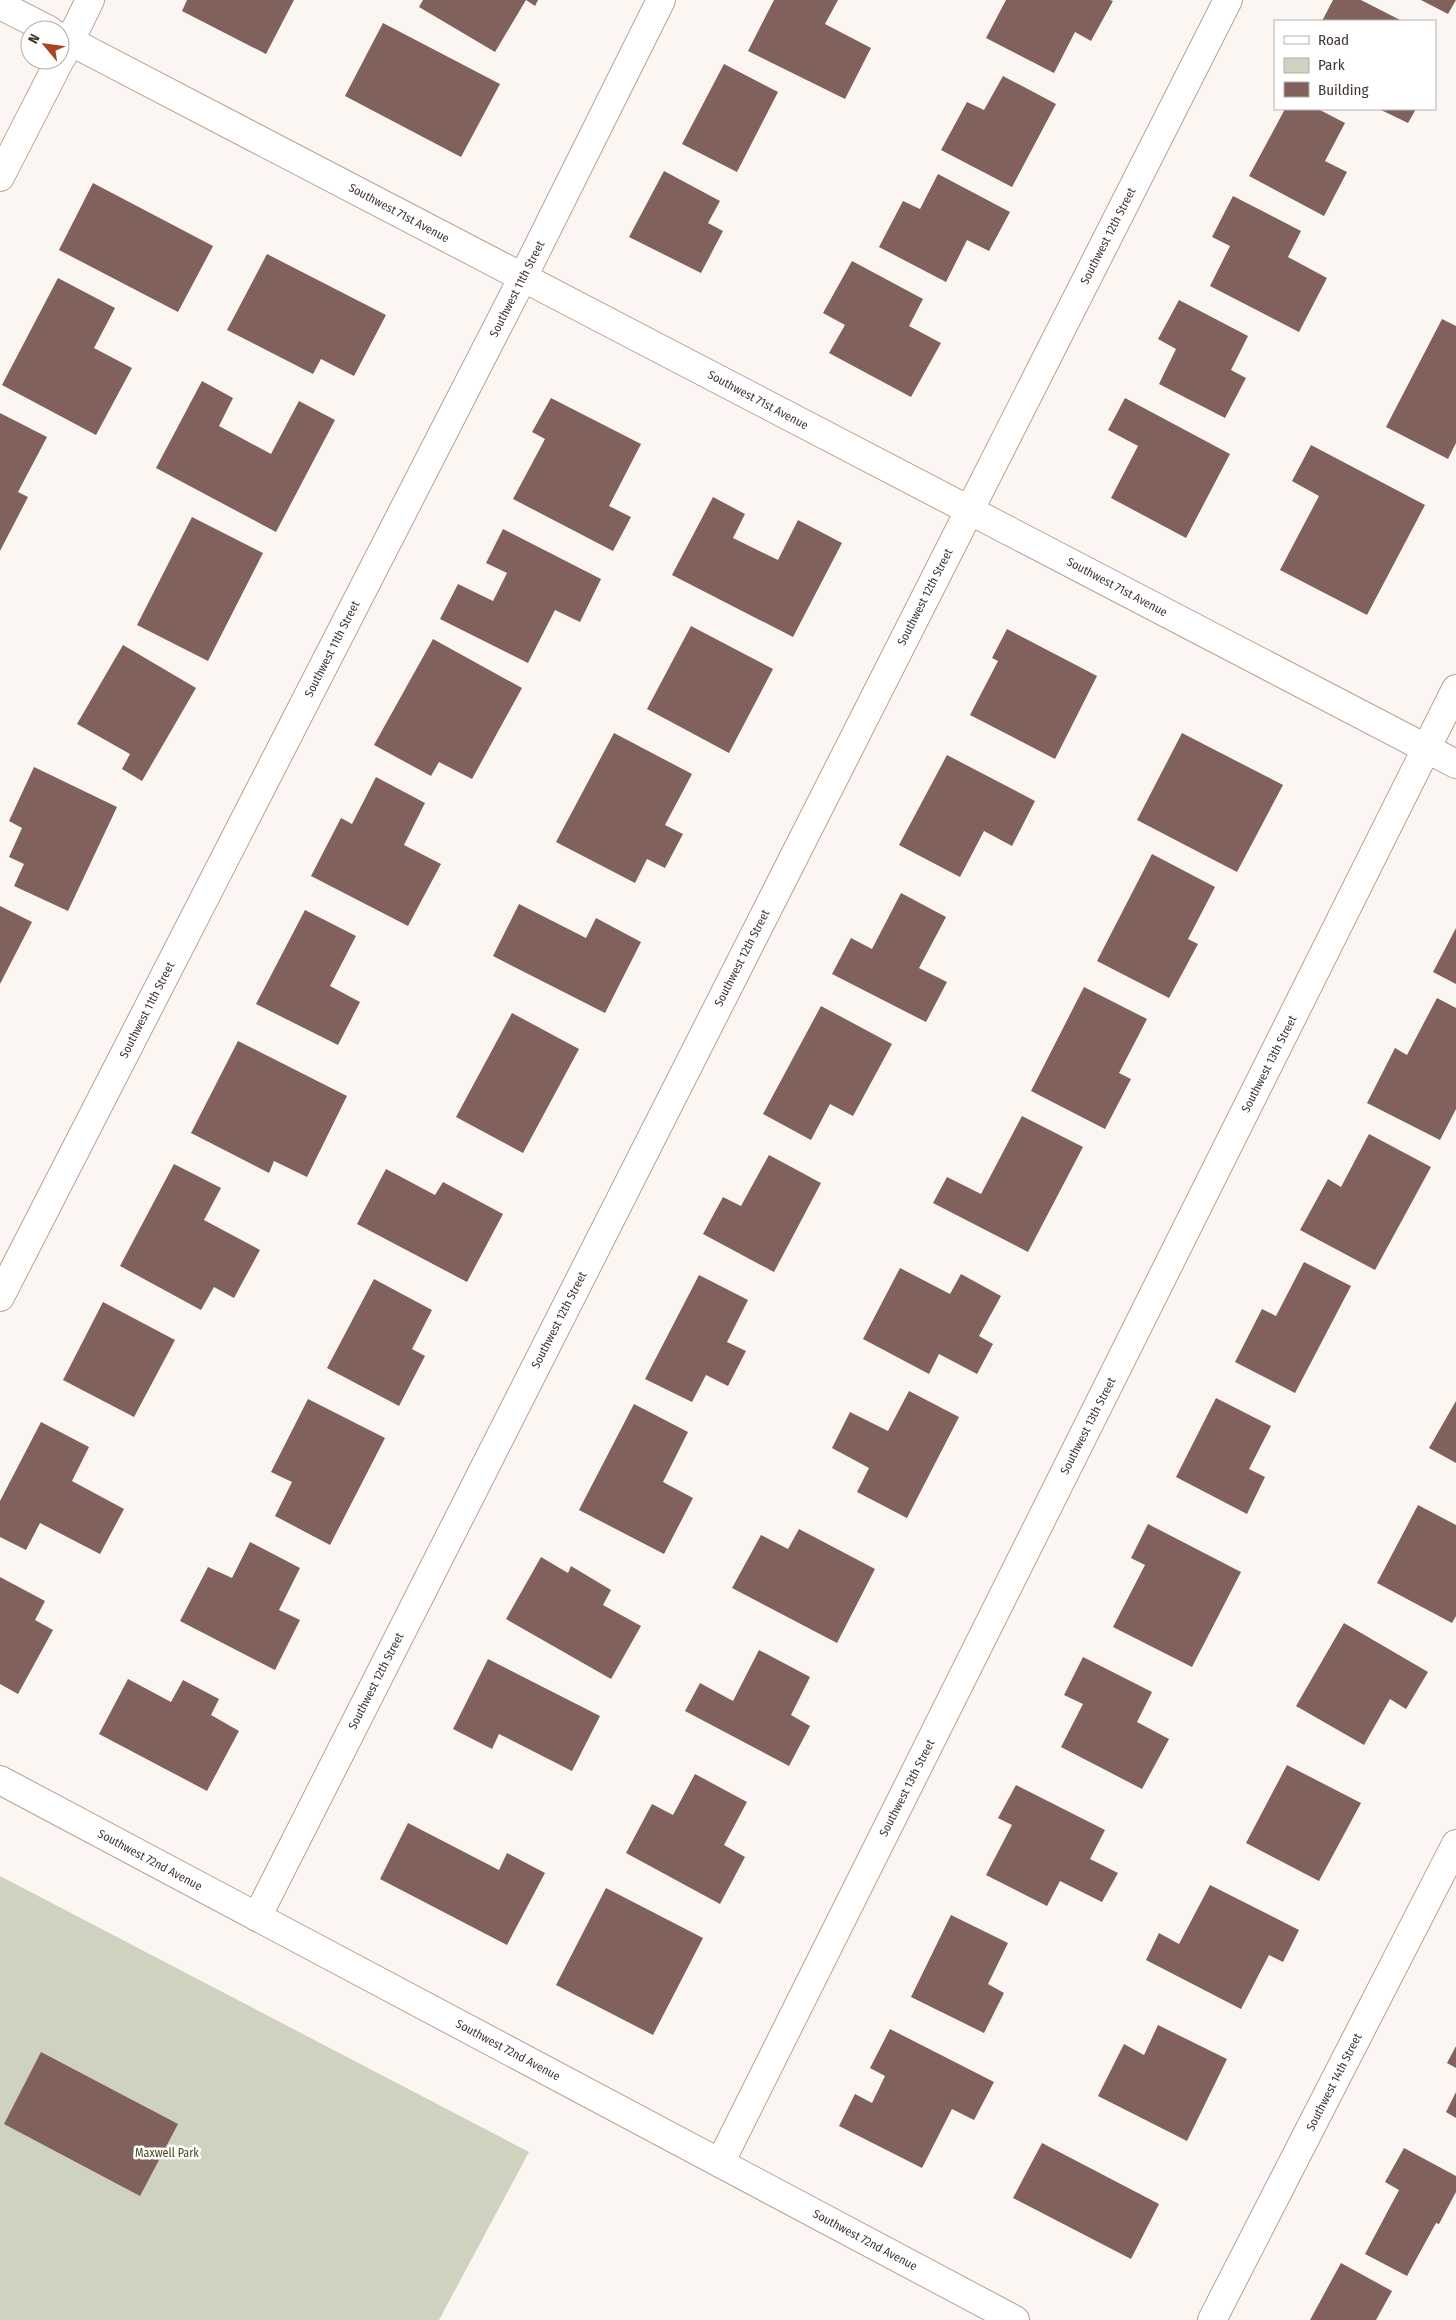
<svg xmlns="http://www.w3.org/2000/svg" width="1456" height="2320" font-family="'Fira Sans Condensed',sans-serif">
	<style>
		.green { fill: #cfd2bf }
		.building { fill: #80615b }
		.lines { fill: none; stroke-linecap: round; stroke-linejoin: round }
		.minor-casing { stroke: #bca091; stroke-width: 30 }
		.tertiary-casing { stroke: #bca091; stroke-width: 30 }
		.minor { stroke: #fff; stroke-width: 28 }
		.tertiary { stroke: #fff; stroke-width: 28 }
		.labels { text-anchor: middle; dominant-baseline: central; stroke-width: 5; stroke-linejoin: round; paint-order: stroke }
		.street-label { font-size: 12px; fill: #423631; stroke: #fff }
		.park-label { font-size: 12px; fill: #4b4e1c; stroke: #fff }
	</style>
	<rect width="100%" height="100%" fill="#fcf6f2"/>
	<path class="green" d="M0 1876 529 2152 439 2320H0Z"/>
	<g class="building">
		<path d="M187 0H294L266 54 182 11Z"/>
		<path d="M423 0H526L495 52 419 7Z"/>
		<path d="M526 0H538L535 6Z"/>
		<path d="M774 0H838L825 24 871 48 845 99 748 51Z"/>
		<path d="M1006 0H1110L1113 1 1091 41 1075 32 1054 73 986 38Z"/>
		<path d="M1333 0H1361L1402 21H1322Z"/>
		<path d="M1421 0H1456L1448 14Z"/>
		<path d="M383 23 500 84 461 157 345 96Z"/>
		<path d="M724 64 778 92 737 172 682 144Z"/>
		<path d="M1003 76 1056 104 1012 187 941 150 967 102 984 110Z"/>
		<path d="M1285 109H1318L1345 123 1325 161 1347 172 1324 216 1249 176Z"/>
		<path d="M1379 109H1416L1408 123Z"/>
		<path d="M664 171 720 201 708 223 723 231 701 273 629 237Z"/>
		<path d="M938 174 1010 212 989 251 967 240 946 282 879 247 903 201 920 209Z"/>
		<path d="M93 183 213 246 178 312 59 250Z"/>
		<path d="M1233 196 1301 231 1288 257 1327 278 1299 332 1210 286 1230 246 1212 237Z"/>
		<path d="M267 254 386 315 354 376 321 359 313 374 227 330Z"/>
		<path d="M852 261 923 299 909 326 941 343 911 397 829 353 845 325 823 313Z"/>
		<path d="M58 278 115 308 94 348 132 368 96 435 2 385Z"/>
		<path d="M1179 300 1248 336 1231 370 1246 378 1225 418 1159 384 1176 349 1158 339Z"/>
		<path d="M1442 319 1456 326V443L1448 459 1386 427Z"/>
		<path d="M202 381 233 398 219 426 271 454 299 401 335 420 276 532 156 468Z"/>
		<path d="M551 398 641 444 609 506 631 517 613 551 513 499 545 439 532 432Z"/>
		<path d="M1125 398 1230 454 1186 538 1111 498 1138 446 1108 430Z"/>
		<path d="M0 413 47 437 18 492 28 497 0 551Z"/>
		<path d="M1311 445 1425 505 1367 615 1280 570 1319 496 1292 481Z"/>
		<path d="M713 497 745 514 733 538 778 560 798 520 842 543 793 637 672 575Z"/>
		<path d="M192 517 263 553 208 661 137 625Z"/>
		<path d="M503 529 601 579 580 622 555 610 528 663 440 619 458 584 493 601 507 573 486 563Z"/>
		<path d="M691 626 773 669 729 753 647 709Z"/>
		<path d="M1007 629 1097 676 1055 759 970 715 998 661 992 658Z"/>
		<path d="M433 639 522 688 472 779 439 762 431 776 374 745Z"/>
		<path d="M123 645 196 688 142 781 122 769 130 754 77 724Z"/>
		<path d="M614 733 692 774 665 825 683 834 665 868 647 859 635 883 556 842Z"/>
		<path d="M1182 733 1283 785 1237 872 1137 820Z"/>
		<path d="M947 755 1035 801 1012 846 984 831 960 877 899 845Z"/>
		<path d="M34 767 117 807 68 911 14 886 24 864 9 857 22 828 9 821Z"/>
		<path d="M376 777 425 803 404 845 441 864 408 926 311 876 341 818 352 824Z"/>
		<path d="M1152 854 1215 887 1188 939 1198 944 1169 998 1097 961Z"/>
		<path d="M901 893 946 917 919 968 947 982 926 1022 832 974 851 938 872 949Z"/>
		<path d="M519 904 586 938 596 918 641 942 605 1013 493 956Z"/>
		<path d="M0 906 32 922 0 984Z"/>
		<path d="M305 910 356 936 330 986 360 1002 338 1045 256 1004Z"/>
		<path d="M1456 928V984L1433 972Z"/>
		<path d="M1084 987 1147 1019 1119 1073 1131 1079 1105 1129 1031 1091Z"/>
		<path d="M1437 998 1456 1008V1109L1440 1140 1367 1103 1395 1048 1407 1055Z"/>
		<path d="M821 1006 892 1044 853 1116 830 1104 811 1140 763 1114Z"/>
		<path d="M512 1013 579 1049 523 1153 456 1117Z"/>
		<path d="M238 1041 347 1096 307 1177 274 1161 269 1173 191 1133Z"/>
		<path d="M1022 1116 1083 1147 1028 1252 933 1203 947 1177 981 1194Z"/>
		<path d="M1369 1134 1431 1167 1375 1270 1300 1230 1328 1179 1341 1187Z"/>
		<path d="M769 1155 821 1183 774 1272 703 1234 723 1197 741 1206Z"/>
		<path d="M174 1164 221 1188 204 1220 260 1250 234 1298 214 1287 201 1310 120 1266Z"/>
		<path d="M386 1169 435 1195 443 1182 503 1214 467 1282 357 1224Z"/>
		<path d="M1304 1262 1351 1286 1295 1393 1235 1362 1262 1309 1276 1316Z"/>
		<path d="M900 1268 950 1294 961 1274 1001 1296 979 1336 993 1344 977 1374 939 1354 929 1374 863 1339Z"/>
		<path d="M699 1275 748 1300 727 1342 746 1351 728 1386 706 1375 692 1402 645 1379Z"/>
		<path d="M374 1279 432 1310 412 1349 425 1356 399 1406 327 1368Z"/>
		<path d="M103 1302 175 1340 134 1417 63 1380Z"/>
		<path d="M909 1391 959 1417 907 1518 857 1492 869 1468 832 1448 850 1412 888 1431Z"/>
		<path d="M1216 1398 1271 1426 1249 1469 1265 1477 1247 1514 1176 1477Z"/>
		<path d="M308 1399 385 1438 330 1545 275 1516 292 1482 271 1472Z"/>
		<path d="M1456 1401V1463L1429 1448Z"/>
		<path d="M634 1404 688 1432 663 1482 693 1498 664 1554 579 1510Z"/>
		<path d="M41 1422 89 1447 72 1481 124 1509 100 1554 40 1523 26 1550 0 1537V1501Z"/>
		<path d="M1418 1505 1456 1525V1616L1452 1623 1377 1583Z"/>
		<path d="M1148 1524 1241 1572 1192 1667 1113 1627 1145 1565 1131 1558Z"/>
		<path d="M799 1529 875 1569 837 1643 732 1588 761 1535 788 1549Z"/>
		<path d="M250 1542 300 1568 279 1610 300 1620 275 1670 180 1621 208 1567 232 1578Z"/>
		<path d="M541 1557 568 1573 571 1566 611 1590 603 1605 641 1626 611 1679 506 1619Z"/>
		<path d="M0 1577 45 1601 35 1620 53 1630 18 1694 0 1684Z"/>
		<path d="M1344 1623 1428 1672 1406 1709 1390 1699 1364 1745 1296 1706Z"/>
		<path d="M759 1650 810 1677 791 1715 810 1726 789 1766 685 1711 700 1683 733 1701Z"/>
		<path d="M1083 1657 1152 1692 1137 1722 1169 1739 1142 1789 1061 1747 1083 1704 1064 1695Z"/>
		<path d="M488 1659 600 1716 572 1771 499 1734 492 1749 453 1729Z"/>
		<path d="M128 1679 171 1702 183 1680 219 1699 211 1715 239 1731 207 1791 99 1734Z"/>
		<path d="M1287 1765 1361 1803 1319 1881 1246 1843Z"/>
		<path d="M695 1774 747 1802 724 1845 745 1857 720 1904 626 1853 652 1804 673 1815Z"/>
		<path d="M1016 1785 1105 1830 1090 1859 1118 1873 1102 1902 1060 1881 1047 1906 986 1875 1012 1825 998 1818Z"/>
		<path d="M408 1823 499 1870 507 1853 545 1873 507 1945 380 1879Z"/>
		<path d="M1210 1885 1299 1930 1283 1962 1269 1955 1241 2009 1146 1960 1159 1933 1179 1944Z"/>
		<path d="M606 1888 703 1938 653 2035 556 1985Z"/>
		<path d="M951 1915 1008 1943 988 1984 1004 1993 984 2033 911 1997Z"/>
		<path d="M1158 2025 1227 2059 1187 2141 1098 2096 1124 2044 1144 2055Z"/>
		<path d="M890 2029 994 2082 974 2120 952 2109 922 2168 839 2126 855 2094 872 2103 885 2076 870 2068Z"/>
		<path d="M1456 2046V2068L1447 2063Z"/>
		<path d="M41 2052 178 2124 140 2196 4 2124Z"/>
		<path d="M1456 2092V2118L1446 2112Z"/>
		<path d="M1042 2143 1159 2204 1131 2259 1013 2198Z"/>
		<path d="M1404 2148 1456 2176V2192L1439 2224 1436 2223 1407 2276 1365 2254 1399 2190 1385 2182Z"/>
		<path d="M1341 2263 1392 2291 1376 2320H1310Z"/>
	</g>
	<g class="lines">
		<g class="minor-casing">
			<g id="minor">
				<path d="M0 5 49 30"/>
				<path d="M60 36 1456 764"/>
				<path d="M62 57 90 0"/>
				<path d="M0 177 60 60"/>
				<path d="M0 1297 523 277 661 0"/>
				<path d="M257 1917 1228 0"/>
				<path d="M720 2163 1456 689"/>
				<path d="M1212 2320 1456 1844"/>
			</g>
		</g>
		<g class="tertiary-casing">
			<path id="tertiary" d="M0 1780 1015 2320"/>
		</g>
		<use href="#minor" class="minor"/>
		<use href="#tertiary" class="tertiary"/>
	</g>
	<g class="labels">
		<g class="street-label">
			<text transform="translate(399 213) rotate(28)">Southwest 71st Avenue</text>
			<text transform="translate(1108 236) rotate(-63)">Southwest 12th Street</text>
			<text transform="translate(517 289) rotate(-63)">Southwest 11th Street</text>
			<text transform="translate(758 400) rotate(28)">Southwest 71st Avenue</text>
			<text transform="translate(1117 587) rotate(28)">Southwest 71st Avenue</text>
			<text transform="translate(925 597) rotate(-63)">Southwest 12th Street</text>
			<text transform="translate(332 649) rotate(-63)">Southwest 11th Street</text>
			<text transform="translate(742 958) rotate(-63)">Southwest 12th Street</text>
			<text transform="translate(147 1010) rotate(-63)">Southwest 11th Street</text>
			<text transform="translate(1269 1064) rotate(-63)">Southwest 13th Street</text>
			<text transform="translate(559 1320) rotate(-63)">Southwest 12th Street</text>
			<text transform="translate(1088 1426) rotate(-63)">Southwest 13th Street</text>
			<text transform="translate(376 1681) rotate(-63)">Southwest 12th Street</text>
			<text transform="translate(907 1788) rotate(-63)">Southwest 13th Street</text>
			<text transform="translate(150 1860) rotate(28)">Southwest 72nd Avenue</text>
			<text transform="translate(508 2050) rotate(28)">Southwest 72nd Avenue</text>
			<text transform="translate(1334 2082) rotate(-63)">Southwest 14th Street</text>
			<text transform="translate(865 2240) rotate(28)">Southwest 72nd Avenue</text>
		</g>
		<g class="park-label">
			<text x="167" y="2153">Maxwell Park</text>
		</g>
	</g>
	<rect x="1274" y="20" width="162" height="90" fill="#ffffff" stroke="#b3afad"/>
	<rect x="1284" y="36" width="25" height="8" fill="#ffffff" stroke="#b3afad"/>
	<text x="1318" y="45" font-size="15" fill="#423631">Road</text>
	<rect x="1284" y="58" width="25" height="15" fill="#cfd2bf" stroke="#b3afad"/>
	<text x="1318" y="70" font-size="15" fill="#423631">Park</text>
	<rect x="1284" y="82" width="25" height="15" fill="#80615b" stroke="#b3afad"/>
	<text x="1318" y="95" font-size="15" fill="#423631">Building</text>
	<g transform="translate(45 45) rotate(299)"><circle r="24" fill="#ffffff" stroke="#b3afad"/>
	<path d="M0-4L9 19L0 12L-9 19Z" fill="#ab4323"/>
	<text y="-8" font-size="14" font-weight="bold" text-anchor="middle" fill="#423631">N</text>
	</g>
</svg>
